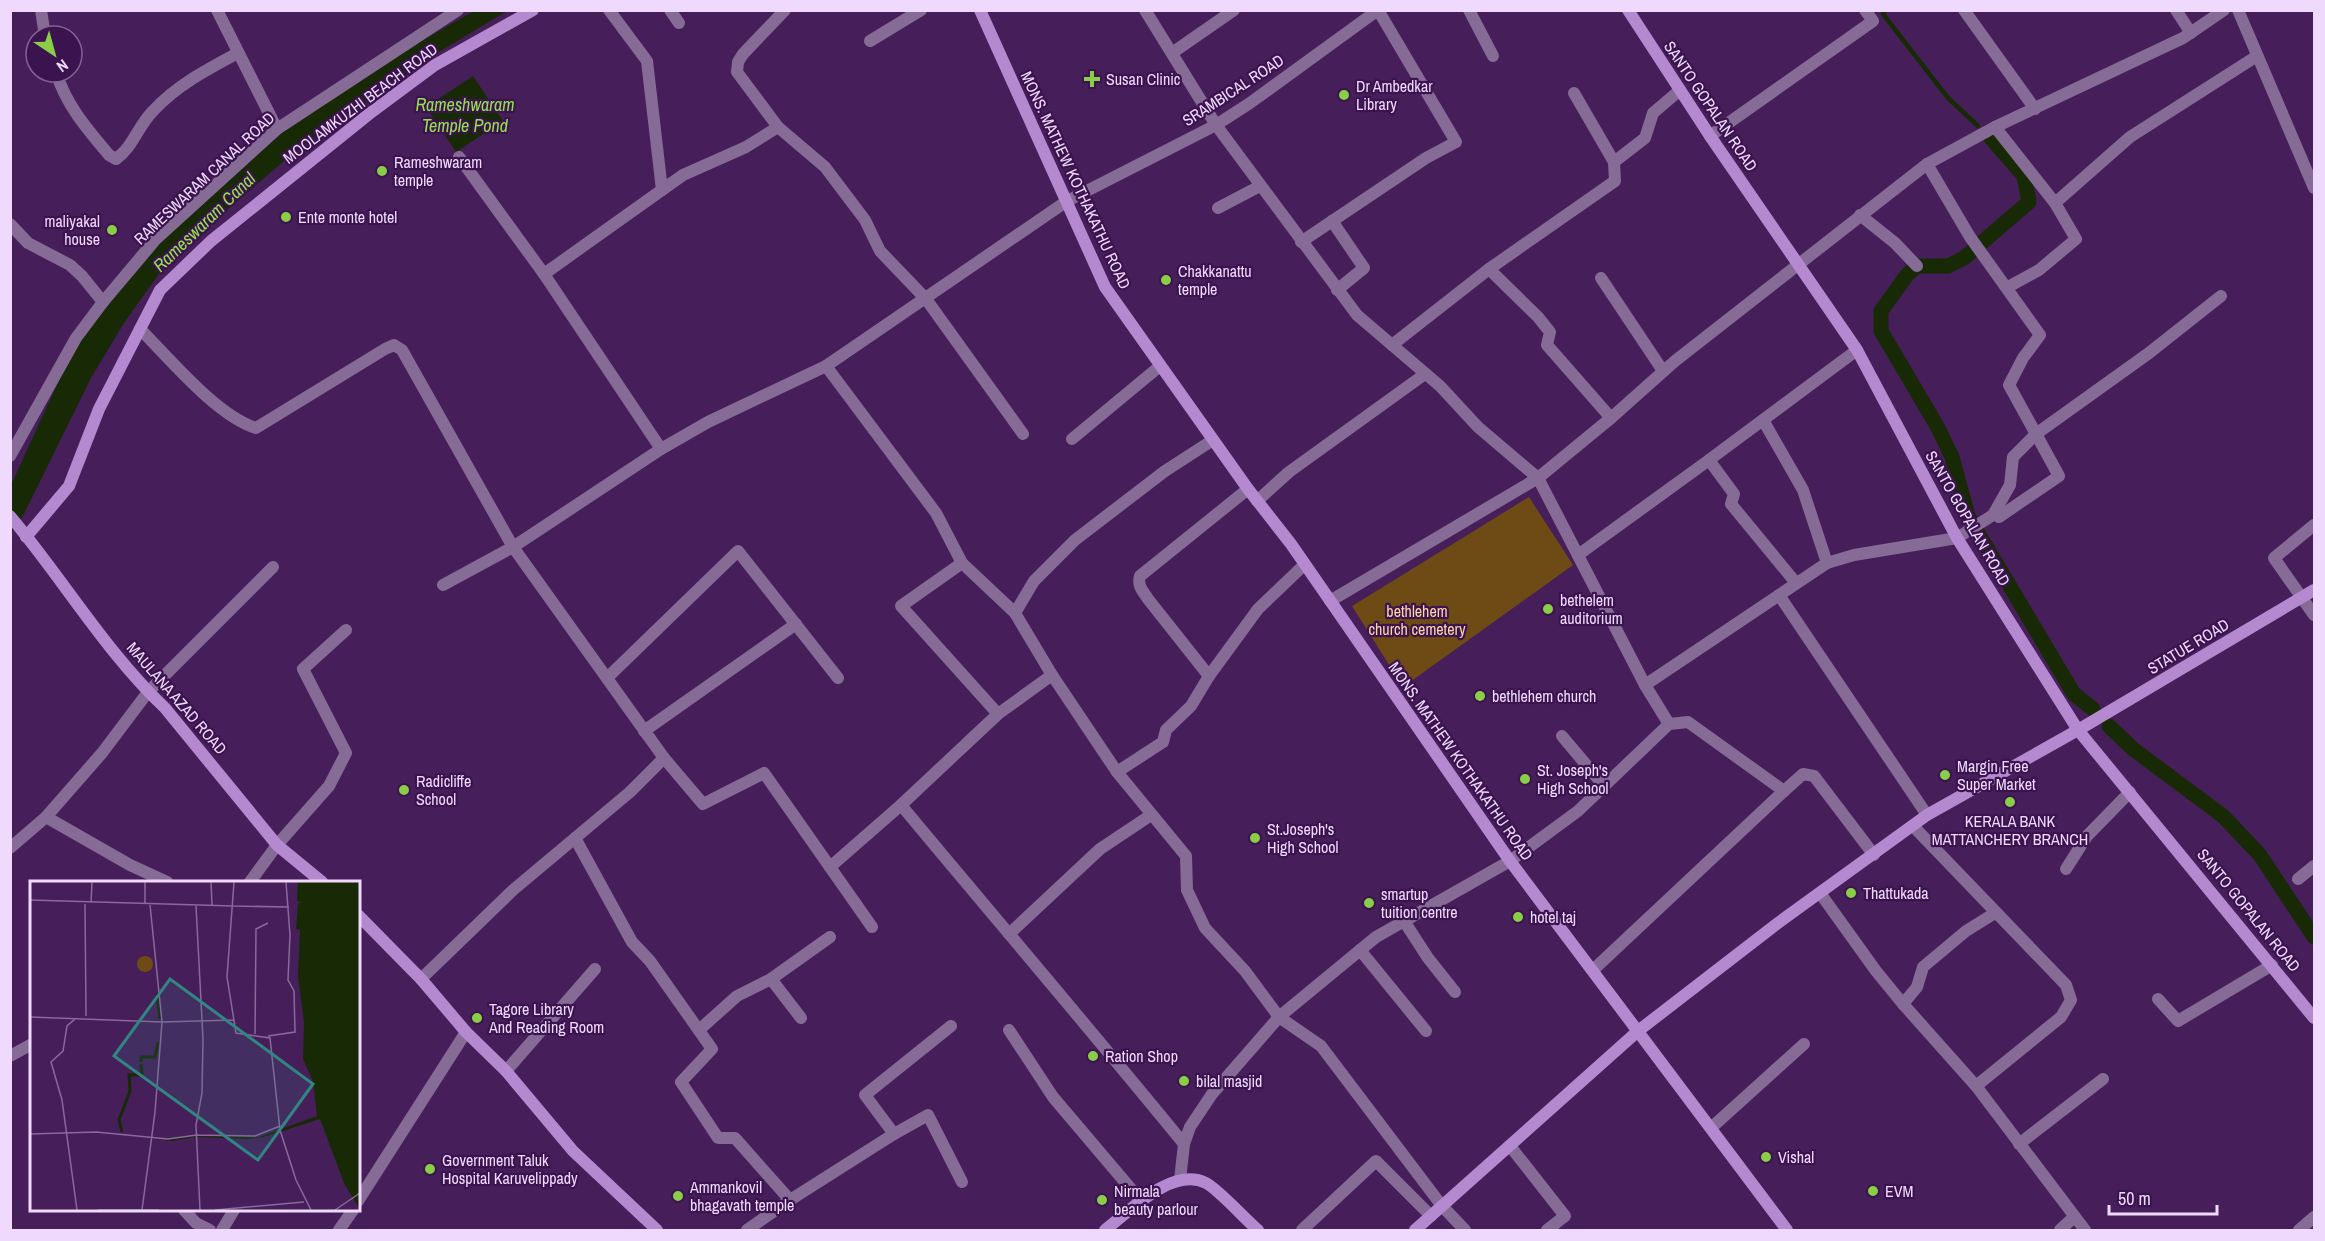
<svg xmlns="http://www.w3.org/2000/svg" width="2325" height="1241" font-family="'Archivo Narrow',sans-serif">
	<style>
		.green { fill: #6e4a14 }
		.water { fill: #172a05 }
		.lines { fill: none; stroke-linecap: round; stroke-linejoin: round }
		.stream { stroke: #172a05; stroke-width: 4.5 }
		.canal { stroke: #172a05; stroke-width: 15 }
		.street { stroke: #866b97; stroke-width: 12 }
		.secondary { stroke: #b589cf; stroke-width: 12 }
		.poi-dot { fill: #8ace48; stroke: #3b144f; stroke-width: 2 }
		.labels { text-anchor: middle; dominant-baseline: central; stroke-width: 4.5; stroke-linejoin: round; paint-order: stroke }
		.poi-label { font-size: 16px; fill: #efd9fc; stroke: #3b144f; text-anchor: start }
		.street-label { font-size: 16px; fill: #efd9fc; stroke: #3b144f }
		.park-label { font-size: 16px; fill: #fdd6a5; stroke: #3b144f }
		.water-label { font-size: 18px; font-style: italic; fill: #96e04f; stroke: #3b144f }
		.inset-river { fill: none; stroke: #172a05; stroke-width: 3 }
		.inset-road { fill: none; stroke: #8a699b; stroke-width: 1.5 }
		.view { fill: #318583; fill-opacity: 0.15; stroke: #318583; stroke-width: 3 }
		.inset-edge { fill: none; stroke: #efd9fc; stroke-width: 3 }
	</style>
	<rect width="100%" height="100%" fill="#461f5a"/>
	<path class="green" d="M1529 497 1573 565 1403 687 1352 606Z"/>
	<g class="water">
		<path d="M474 11H507L439 52 298 149 169 260 124 323 91 378 24 514 11 533V485L77 341 156 246 284 131 402 52Z"/>
		<path d="M473 76 503 121 456 152 426 107Z"/>
	</g>
	<g class="lines">
		<path class="stream" d="M1885 10 1883 14 1948 98 1978 126"/>
		<g class="canal">
			<path d="M1991 138 2024 176 2029 202 1964 258 1948 266H1917L1907 275 1881 311V331L1937 426 1952 457 1968 516 2074 694 2093 709"/>
			<path d="M2109 726 2133 749 2223 816 2260 855 2314 937"/>
		</g>
		<g class="street">
			<path d="M41 10 45 36"/>
			<path d="M217 10 277 129"/>
			<path d="M609 10 647 61 662 190"/>
			<path d="M670 10 679 23"/>
			<path d="M1145 10 1216 125 1357 315 1440 386 1478 427 1538 478 1645 685 1669 724"/>
			<path d="M1469 10 1493 56"/>
			<path d="M1964 10 2035 109"/>
			<path d="M2176 10 2191 33"/>
			<path d="M2238 10 2314 188"/>
			<path d="M870 41 921 10"/>
			<path d="M1172 53 1234 10"/>
			<path d="M56 72C66 105 87 129 109 155L116 159C133 147 138 126 153 111 177 85 208 69 238 53"/>
			<path d="M1574 93 1614 162"/>
			<path d="M778 127 737 72 738 62 743 54 785 10"/>
			<path d="M1995 127 2055 203 2076 239 2039 270 2008 287"/>
			<path d="M1710 136 1873 21 1865 10"/>
			<path d="M459 157 544 274 661 449"/>
			<path d="M2055 203 2130 137 2257 56"/>
			<path d="M1218 208 1260 186"/>
			<path d="M1860 215 1895 243 1917 266"/>
			<path d="M1332 221 1364 268 1337 290"/>
			<path d="M10 224 28 243 70 265 82 276 103 302"/>
			<path d="M1489 269 1538 317 1550 332 1547 345 1611 418"/>
			<path d="M544 274 683 175 746 147 778 127 825 167 865 220 880 251 926 299 1023 434"/>
			<path d="M1601 278 1663 371"/>
			<path d="M140 329C170 359 217 416 256 428L385 349 394 345 402 350 513 547 664 758 703 804 764 773 872 927"/>
			<path d="M1392 345 1489 269 1615 181 1614 162 1645 138 1653 113 1680 90"/>
			<path d="M826 366 936 513 962 563 1015 613 1052 675 1117 772 1186 856 1187 890 1205 928 1245 971 1279 1017 1321 1046 1442 1206 1465 1230"/>
			<path d="M1763 420 1803 490 1827 563"/>
			<path d="M1072 439 1160 366"/>
			<path d="M10 456 76 338 103 302 156 239 277 129 458 10"/>
			<path d="M1709 460 1857 350"/>
			<path d="M1257 501 1289 472 1425 374"/>
			<path d="M1999 517 2059 476 2036 434 2149 353 2221 296"/>
			<path d="M2314 525 2274 558 2314 615"/>
			<path d="M1578 555 1709 460 1734 494 1731 504 1796 583"/>
			<path d="M962 563 901 606 998 714"/>
			<path d="M443 585 513 547 661 449 708 422 826 366 1067 201 1216 125 1250 103 1378 10 1456 142 1426 158 1301 242"/>
			<path d="M1779 595 1927 815"/>
			<path d="M1330 601 1538 478 1611 418 1675 361 1927 164 1995 127 2183 38 2224 10"/>
			<path d="M1015 613 1034 581 1075 540 1165 471 1213 440"/>
			<path d="M1209 676 1148 599C1143 591 1137 586 1140 576L1248 489"/>
			<path d="M607 678 738 551 838 678"/>
			<path d="M1645 685 1827 563 1854 555 1957 538 1993 515 2010 485 2013 457 2036 434 2009 385 2023 358 2040 335 1970 237 1927 164"/>
			<path d="M644 731 796 624"/>
			<path d="M1562 736 1604 786"/>
			<path d="M1117 772 1163 742 1166 730 1191 706 1209 676 1258 609 1304 565"/>
			<path d="M901 805C995 918 1091 1030 1184 1144"/>
			<path d="M46 817 130 865 167 882"/>
			<path d="M1913 826 2066 985 2071 1000 2061 1017 1976 1086"/>
			<path d="M575 838 632 942 650 961 712 1049 681 1082 718 1138H735L790 1200"/>
			<path d="M10 848 46 817 102 753 148 692 273 567"/>
			<path d="M830 867 901 805 998 714 1052 675"/>
			<path d="M2066 869 2087 836 2130 792"/>
			<path d="M2298 879 2314 866"/>
			<path d="M250 882 277 845 329 786 346 753 303 669 346 630"/>
			<path d="M1820 893 1876 971 1903 1004 1976 1086 2085 1230"/>
			<path d="M1404 921 1428 958 1455 992"/>
			<path d="M1009 934 1100 849 1151 815"/>
			<path d="M1360 950 1426 1031"/>
			<path d="M1593 970 1784 791"/>
			<path d="M421 979 513 890 630 792 664 758"/>
			<path d="M771 979 801 1018"/>
			<path d="M2158 999 2178 1021 2272 965"/>
			<path d="M1903 1004 1917 987 1923 967 1966 931 1995 913"/>
			<path d="M699 1030 737 996 771 979 830 937"/>
			<path d="M1009 1030 1053 1097 1142 1202"/>
			<path d="M10 1056 32 1044"/>
			<path d="M506 1071 595 969"/>
			<path d="M1711 1128 1804 1044"/>
			<path d="M894 1134 928 1115 962 1182"/>
			<path d="M2019 1144 2103 1079"/>
			<path d="M1510 1146 1565 1216 1547 1230"/>
			<path d="M1180 1180 1184 1144 1190 1127 1212 1094 1279 1017 1376 937 1510 861 1578 811 1669 724 1688 722 1784 791 1803 774 1814 776 1874 855"/>
			<path d="M358 1201 466 1032"/>
			<path d="M184 1210 196 1223 210 1230"/>
			<path d="M222 1230 234 1210"/>
			<path d="M339 1230 353 1210"/>
			<path d="M747 1230 790 1200 894 1134 865 1095 951 1026"/>
			<path d="M1302 1230 1376 1161 1431 1216"/>
			<path d="M2060 1230 2074 1217"/>
			<path d="M2299 1230 2314 1217"/>
		</g>
		<g class="secondary">
			<path d="M980 10 1105 287 1248 489 1291 544 1510 861 1787 1230"/>
			<path d="M1628 10 1710 136 1857 350 1957 538 2078 730 2314 1018"/>
			<path d="M10 516C63 579 105 651 165 708L277 845 322 882"/>
			<path d="M26 537 69 486 99 409 160 290 211 241 369 114 435 65 533 10"/>
			<path d="M358 915 421 979 466 1032 506 1071 573 1151 657 1230"/>
			<path d="M1105 1230C1129 1212 1172 1166 1206 1183 1218 1189 1246 1220 1258 1230"/>
			<path d="M1415 1230 1638 1031 1778 923 1927 815 2078 730 2314 590"/>
		</g>
	</g>
	<g class="poi-dot">
		<path d="M1089 70h6v6h6v6h-6v6h-6v-6h-6v-6h6z"/>
		<circle cx="1344" cy="95" r="6"/>
		<circle cx="382" cy="171" r="6"/>
		<circle cx="286" cy="217" r="6"/>
		<circle cx="112" cy="230" r="6"/>
		<circle cx="1166" cy="280" r="6"/>
		<circle cx="1548" cy="609" r="6"/>
		<circle cx="1480" cy="696" r="6"/>
		<circle cx="1945" cy="775" r="6"/>
		<circle cx="1525" cy="779" r="6"/>
		<circle cx="404" cy="790" r="6"/>
		<circle cx="2010" cy="802" r="6"/>
		<circle cx="1255" cy="838" r="6"/>
		<circle cx="1851" cy="893" r="6"/>
		<circle cx="1369" cy="903" r="6"/>
		<circle cx="1518" cy="917" r="6"/>
		<circle cx="477" cy="1018" r="6"/>
		<circle cx="1093" cy="1056" r="6"/>
		<circle cx="1184" cy="1081" r="6"/>
		<circle cx="1766" cy="1157" r="6"/>
		<circle cx="430" cy="1169" r="6"/>
		<circle cx="1873" cy="1191" r="6"/>
		<circle cx="678" cy="1196" r="6"/>
		<circle cx="1102" cy="1200" r="6"/>
	</g>
	<g class="labels">
		<g class="poi-label">
			<text x="1106" y="79">Susan Clinic</text>
			<text x="1356" y="86">Dr Ambedkar<tspan x="1356" dy="18">Library</tspan></text>
			<text x="394" y="162">Rameshwaram<tspan x="394" dy="18">temple</tspan></text>
			<text x="298" y="217">Ente monte hotel</text>
			<text x="100" y="221" text-anchor="end">maliyakal<tspan x="100" dy="18">house</tspan></text>
			<text x="1178" y="271">Chakkanattu<tspan x="1178" dy="18">temple</tspan></text>
			<text x="1560" y="600">bethelem<tspan x="1560" dy="18">auditorium</tspan></text>
			<text x="1492" y="696">bethlehem church</text>
			<text x="1957" y="766">Margin Free<tspan x="1957" dy="18">Super Market</tspan></text>
			<text x="1537" y="770">St. Joseph's<tspan x="1537" dy="18">High School</tspan></text>
			<text x="416" y="781">Radicliffe<tspan x="416" dy="18">School</tspan></text>
			<text x="2010" y="821" text-anchor="middle">KERALA BANK<tspan x="2010" dy="18">MATTANCHERY BRANCH</tspan></text>
			<text x="1267" y="829">St.Joseph's<tspan x="1267" dy="18">High School</tspan></text>
			<text x="1863" y="893">Thattukada</text>
			<text x="1381" y="894">smartup<tspan x="1381" dy="18">tuition centre</tspan></text>
			<text x="1530" y="917">hotel taj</text>
			<text x="489" y="1009">Tagore Library<tspan x="489" dy="18">And Reading Room</tspan></text>
			<text x="1105" y="1056">Ration Shop</text>
			<text x="1196" y="1081">bilal masjid</text>
			<text x="1778" y="1157">Vishal</text>
			<text x="442" y="1160">Government Taluk<tspan x="442" dy="18">Hospital Karuvelippady</tspan></text>
			<text x="690" y="1187">Ammankovil<tspan x="690" dy="18">bhagavath temple</tspan></text>
			<text x="1114" y="1191">Nirmala<tspan x="1114" dy="18">beauty parlour</tspan></text>
			<text x="1885" y="1191">EVM</text>
		</g>
		<g class="street-label">
			<text transform="translate(1233 90) rotate(-33)">SRAMBICAL ROAD</text>
			<text transform="translate(360 103) rotate(-37)">MOOLAMKUZHI BEACH ROAD</text>
			<text transform="translate(1711 106) rotate(56)">SANTO GOPALAN ROAD</text>
			<text transform="translate(204 178) rotate(-43)">RAMESWARAM CANAL ROAD</text>
			<text transform="translate(1076 180) rotate(65)">MONS. MATHEW KOTHAKATHU ROAD</text>
			<text transform="translate(1968 518) rotate(60)">SANTO GOPALAN ROAD</text>
			<text transform="translate(2188 646) rotate(-31)">STATUE ROAD</text>
			<text transform="translate(177 698) rotate(49)">MAULANA AZAD ROAD</text>
			<text transform="translate(1461 761) rotate(55)">MONS. MATHEW KOTHAKATHU ROAD</text>
			<text transform="translate(2249 910) rotate(51)">SANTO GOPALAN ROAD</text>
		</g>
		<g class="park-label">
			<text x="1417" y="611">bethlehem<tspan x="1417" dy="18">church cemetery</tspan></text>
		</g>
		<g class="water-label">
			<text x="465" y="104">Rameshwaram<tspan x="465" dy="21">Temple Pond</tspan></text>
			<text transform="translate(204 222) rotate(-44)">Rameswaram Canal</text>
		</g>
	</g>
	<g transform="translate(30 881)">
		<rect width="330" height="330" fill="#461f5a"/>
		<path d="M107 83a8 8 0 1 1 16 0a8 8 0 1 1-16 0Z" fill="#6e4a14"/>
		<path d="M268 1H330V329L314 302 290 238 234 256 216 258 166 256 141 260 98 254 132 259 162 255 229 256 287 235 283 200 273 178 274 141 268 95 270 49 266 48 268 22H273L267 20Z" fill="#172a05"/>
		<path class="inset-river" d="M322 1 330 30M324 1 330 23M325 1 330 19M127 112 130 138M111 181V176H125L128 161M92 251 89 239 100 210 99 194H112L111 183"/>
		<path class="inset-road" d="M115 1V23M181 1 182 24M204 1 197 96 206 152 240 157 250 249 266 299 281 329M0 19 203 25M61 22 62 1M55 23 56 135M166 25 173 158 172 212 166 244 170 329M203 25 259 26M0 136 132 141M45 138 37 145 33 170 21 181 32 219 47 329M132 141 204 139M225 153 226 48 238 42M238 155 265 151 264 110 258 99 260 54 256 1M0 253 66 251 138 258 167 254 225 255 250 245M68 329H129M112 329 125 231 132 141 120 24M185 329 274 321M305 329 330 312"/>
		<path class="view" d="M140 98 283 203 228 279 84 175Z"/>
		<rect width="330" height="330" class="inset-edge"/>
	</g>
	<rect width="2325" height="1241" fill="none" stroke="#efd9fc" stroke-width="24"/>
	<g transform="translate(54 54) rotate(144)"><circle r="28" fill="#3b144f" stroke="#836394" stroke-width="1.5"/>
	<path d="M0-4.5L10 22L0 15L-10 22Z" fill="#8ace48"/>
	<text y="-9" font-size="16" font-weight="bold" text-anchor="middle" fill="#efd9fc">N</text>
	</g>
	<path d="M2109 1205v9h108v-9" fill="none" stroke="#efd9fc" stroke-width="3"/>
	<text x="2118" y="1205" font-size="18" fill="#efd9fc" stroke="#3b144f" stroke-width="4.5" paint-order="stroke">50 m</text>
</svg>
